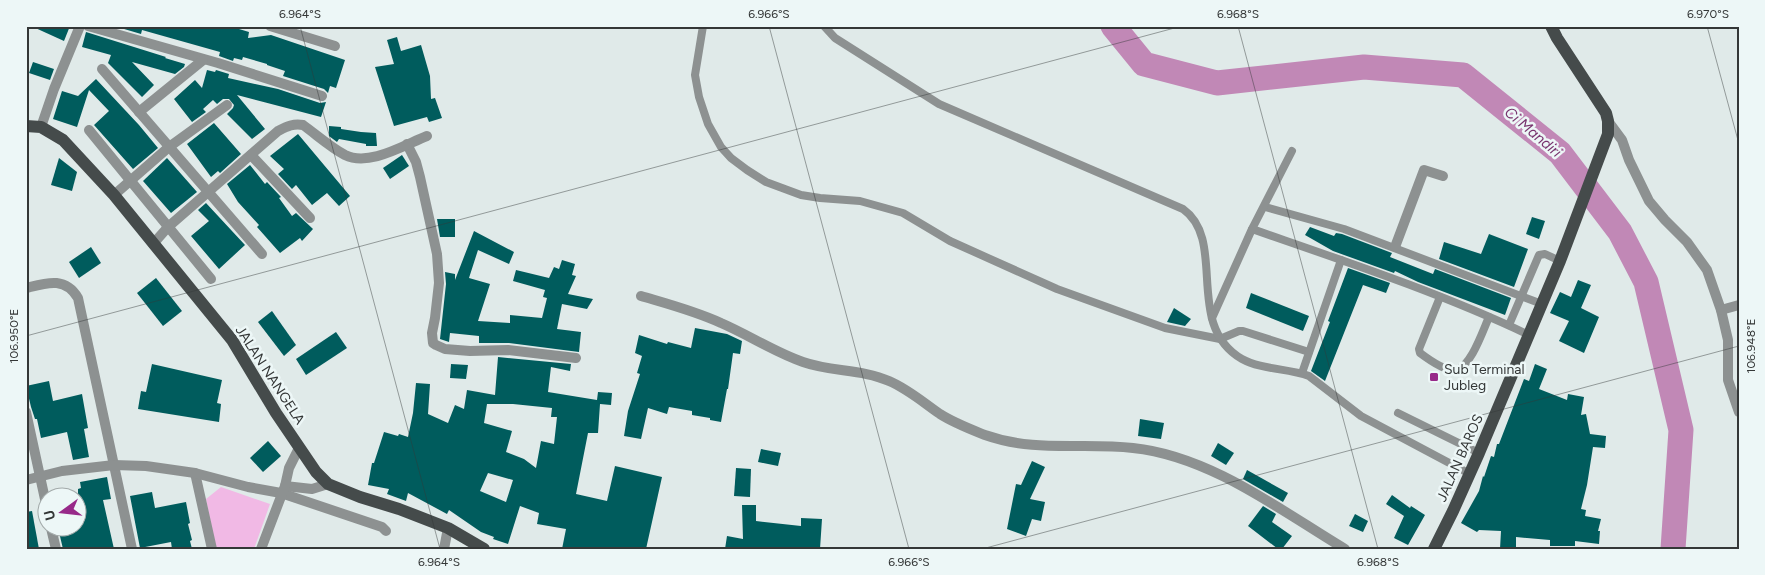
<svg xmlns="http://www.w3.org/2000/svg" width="1765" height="575" font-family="Figtree,sans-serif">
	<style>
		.green { fill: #f1b9e5 }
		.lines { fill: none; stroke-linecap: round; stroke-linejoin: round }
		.river { stroke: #c188b6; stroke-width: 25 }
		.building { fill: #005c5d; fill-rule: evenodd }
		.service { stroke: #8d9191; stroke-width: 8 }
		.minor { stroke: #8d9191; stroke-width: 10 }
		.primary { stroke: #454b4b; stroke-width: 12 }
		.ticks { fill: none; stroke: #343737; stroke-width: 1; stroke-opacity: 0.45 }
		.poi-dot { fill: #972989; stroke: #edf7f7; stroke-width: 2 }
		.labels { text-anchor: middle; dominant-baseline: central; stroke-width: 5; stroke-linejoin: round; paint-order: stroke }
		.poi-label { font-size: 14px; fill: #343737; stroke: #edf7f7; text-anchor: start }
		.street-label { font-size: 14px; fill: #343737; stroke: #edf7f7 }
		.water-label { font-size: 15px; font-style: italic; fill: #78346e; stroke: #edf7f7 }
		.neatline { fill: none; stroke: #343737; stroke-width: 2 }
		.ticks-label { font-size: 12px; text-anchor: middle; fill: #343737 }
	</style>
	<rect width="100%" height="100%" fill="#e0eae9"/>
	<path class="green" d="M221 487 270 504 254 549H216L206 499Z"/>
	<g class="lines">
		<path class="river" d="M1113 26 1144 64 1217 83 1364 67 1463 75 1560 153 1620 232 1646 282 1681 430 1673 549"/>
	</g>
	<g class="building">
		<path d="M31 26H70L64 41Z"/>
		<path d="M114 26H229L249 32 248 38 271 35 345 60 336 88 330 86 328 93 324 89 283 76 285 71 267 65V64L243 57 242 60 234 58 233 61 219 56 220 52 142 30 141 34Z"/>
		<path d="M86 32 166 57 165 58 185 64 184 67 175 74 132 62 154 85 142 97 108 63 111 55 82 47Z"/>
		<path d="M397 37 401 51 421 45 430 76 431 99 435 98 442 118 429 122 427 117 394 126 375 67 394 64 387 40Z"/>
		<path d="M33 62 54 69 50 80 29 73Z"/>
		<path d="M207 70 215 72 216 70 229 74 228 78 278 89 320 103 326 102 321 117 237 95 265 129 252 139 227 114 233 108 234 105 229 99H223L217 104 213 100 203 109 206 112 192 122 174 99 195 80 202 88Z"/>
		<path d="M96 79 139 125 158 148 133 169 94 125 109 111 89 90 77 127 53 119 62 91 78 96Z"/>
		<path d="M214 123 241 154 220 173 218 171 211 177 187 144Z"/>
		<path d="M329 126 341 127V129L361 132 376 133 377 146H366V144L339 139 337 142 329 136Z"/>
		<path d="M298 134 350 196 339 206 327 193 312 205 296 185 292 189 278 174 284 169 270 156Z"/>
		<path d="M402 155 409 166 390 179 383 168Z"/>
		<path d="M59 158 77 172 72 191 51 185Z"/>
		<path d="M167 158 197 192 171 213 143 181Z"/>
		<path d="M250 165 265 184 267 182 281 197 279 198 292 216 296 213 313 229 302 241 300 238 280 253 257 227 259 225 238 202 227 184Z"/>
		<path d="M206 203 245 245 219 269 191 236 209 221 198 210Z"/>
		<path d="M1532 217 1545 221 1539 239 1526 234Z"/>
		<path d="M437 219H455V237H440Z"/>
		<path d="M1310 227 1334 236 1336 233 1342 234 1392 253 1390 257 1433 274 1435 269 1511 298 1505 315 1418 282 1395 271 1394 273 1333 251 1305 235Z"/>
		<path d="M474 231 514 252 509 264 478 250 469 278 490 284 478 321 510 323V315L542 318 547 298 543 297 545 290 513 281 516 270 549 278 554 267 559 269 562 260 575 264 572 275 576 276 568 294 593 299 587 309 562 304 557 329 581 332 579 352 509 343H479V336L450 333 449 342 440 339 446 284 445 272 455 274V280Z"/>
		<path d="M1489 234 1528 249 1514 287 1439 259 1444 242 1481 254Z"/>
		<path d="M91 247 101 263 79 278 69 262Z"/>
		<path d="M1348 268 1390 283 1386 293 1363 285 1325 381 1311 371 1330 322 1328 321Z"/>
		<path d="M156 278 182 311 163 326 137 293Z"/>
		<path d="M1578 280 1591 285 1581 308 1599 317 1584 353 1559 341 1569 321 1550 313 1560 292 1571 297Z"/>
		<path d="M1251 293 1309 316 1303 331 1246 308Z"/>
		<path d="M1174 308 1191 319 1185 326 1167 322Z"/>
		<path d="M272 311 296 345 284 356 258 322Z"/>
		<path d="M695 328 727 334 742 341 740 354 733 353 728 389H727L721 422 710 420V418L692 415V411L669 407 667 414 648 408 641 439 624 436 628 411 640 374 637 373 642 356 635 353 639 335 667 344 668 342 691 348Z"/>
		<path d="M336 332 347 348 306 375 296 359Z"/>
		<path d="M498 357 571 364 570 371 551 367 548 392 597 400 598 392 612 393 611 405 600 404 598 433H588L576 494 607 501 615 466 662 477 646 549H562L566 529 537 524 539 513 520 506 508 544 493 539 494 537 481 532 449 510 447 514 408 493 406 501 387 494 389 489 368 485 372 463H374L384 432 398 436 399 434 408 437 413 413 416 383 430 384 428 414 448 423 455 405 464 409 467 390 495 395ZM487 404H513L552 408 551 417H557L554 444 541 441 536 468 524 459 506 452 512 431 484 423ZM488 473 513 480 506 502 480 491Z"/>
		<path d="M152 364 222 380 217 403 221 404 219 422 138 409 141 391 146 392Z"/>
		<path d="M451 364 468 365 466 379 450 378Z"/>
		<path d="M1535 364 1547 369 1539 389 1567 400 1568 394 1584 397 1581 415 1586 414 1590 434 1606 436 1605 448 1593 447 1587 485 1581 509 1586 510 1585 516 1601 519 1598 531H1600L1599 544 1575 541V546H1550V540L1516 537V549H1500L1501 531 1479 530 1477 532 1461 523 1479 491 1483 476 1484 477 1491 456 1494 457 1497 444H1499L1524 379 1529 381Z"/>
		<path d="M49 381 53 401 82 394 88 428 84 429 89 457 73 460 67 432 41 438 37 419H35L31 407 26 386Z"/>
		<path d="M1140 419 1164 423 1161 439 1138 436Z"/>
		<path d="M268 441 281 456 263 472 250 458Z"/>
		<path d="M1218 443 1234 453 1226 465 1211 456Z"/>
		<path d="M761 449 781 453 778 466 758 462Z"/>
		<path d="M1032 461 1045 467 1030 499 1045 502 1041 521 1032 519 1026 536 1007 529 1016 484 1021 485Z"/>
		<path d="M736 468 751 469 750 497 734 496Z"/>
		<path d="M1247 470 1288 493 1283 502 1243 479Z"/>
		<path d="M107 477 111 499 103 500 114 549H63L59 532H62L61 528H78V489L81 488 80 482Z"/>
		<path d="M152 492 155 508 186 502 190 523 188 524 192 540 190 541 192 549H172L171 542 140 548 130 496Z"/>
		<path d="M1392 495 1410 508 1411 506 1425 515 1408 545 1394 538 1404 516 1386 504Z"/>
		<path d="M742 505H756V521L801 526V518L822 519 820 549H725L727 536 743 539Z"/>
		<path d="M1263 506 1276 514 1272 522 1292 536 1282 549H1278L1248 526Z"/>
		<path d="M32 511 39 549H26V512Z"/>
		<path d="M1355 514 1368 521 1363 532 1349 526Z"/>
	</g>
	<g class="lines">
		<g class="service">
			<path d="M703 26 695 75 699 97 708 124 721 147 731 158 747 170 766 182 801 195 820 198 860 201 903 213 950 241 1057 289 1165 328 1220 339 1239 331H1243L1309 352"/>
			<path d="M824 26 835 38 939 104 1183 209C1228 241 1183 325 1242 359 1262 370 1288 368 1309 376L1361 416 1470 474"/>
			<path d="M1265 207 1344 229 1542 304"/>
			<path d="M1252 229C1344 261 1441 293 1529 335"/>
			<path d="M1440 297 1419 349 1420 353C1428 359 1446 372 1456 370 1471 367 1483 330 1489 317"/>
			<path d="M1212 318 1252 229 1292 151"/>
			<path d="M1509 325 1539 255 1545 254 1560 261"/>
			<path d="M1302 373 1341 260"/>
			<path d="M1398 413 1479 453"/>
		</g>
		<g class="minor">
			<path d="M88 26 218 63 322 96"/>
			<path d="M270 26 335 46"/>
			<path d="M102 69 262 254"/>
			<path d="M139 112 203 60"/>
			<path d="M1608 121 1622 140 1629 160 1649 201 1665 220 1687 242 1707 270 1721 310 1728 340V380L1739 412"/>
			<path d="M41 127 54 89 80 26"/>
			<path d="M89 130 211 279"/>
			<path d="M407 144 416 162 420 177 437 254 439 283 435 318 432 333 433 343 436 345 445 349 470 351 508 350 576 358"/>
			<path d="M251 155 310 218"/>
			<path d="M114 195 169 147 227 105"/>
			<path d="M153 244 168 227 278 131C286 127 293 123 303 125 317 135 330 147 345 155 369 167 404 145 427 136"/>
			<path d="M1395 247 1424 170 1443 176"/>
			<path d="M26 288C46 283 65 276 78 298L132 549"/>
			<path d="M641 296C668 304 695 311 721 323 749 335 774 352 803 362 831 372 862 369 889 381 908 389 924 403 940 414 954 423 970 429 985 435 1036 453 1082 442 1133 448 1210 456 1280 510 1345 549"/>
			<path d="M1721 310 1739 305"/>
			<path d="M26 412 48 513"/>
			<path d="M195 473 212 549"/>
			<path d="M26 480 62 471 114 465 146 466 195 473 248 487 281 493 382 527 386 531"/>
			<path d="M285 486 312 489 328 484"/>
			<path d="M51 528 56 549"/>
			<path d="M261 549 285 486 289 468 299 448"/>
			<path d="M444 549 448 528"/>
		</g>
		<g class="primary">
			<path d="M26 126 41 127 63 140 114 195 232 340 276 413 316 472 328 484 360 497 399 509 448 528 484 549"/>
			<path d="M1434 549 1453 511 1479 453 1560 261 1608 134V121L1606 113 1557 38 1551 26"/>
		</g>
	</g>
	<path class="ticks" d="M300 26 440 549M769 26 909 549M1238 26 1378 549M1707 26 1739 144M26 336 1182 26M982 549 1739 346"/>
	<rect class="poi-dot" x="1429" y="372" width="10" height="10" rx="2.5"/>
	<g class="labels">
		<g class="poi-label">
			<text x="1444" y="369">Sub Terminal<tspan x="1444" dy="16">Jubleg</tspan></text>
		</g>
		<g class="street-label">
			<text transform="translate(270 375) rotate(57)">JALAN NANGELA</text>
			<text transform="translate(1460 458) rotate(-66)">JALAN BAROS</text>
		</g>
		<g class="water-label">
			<text transform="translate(1533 132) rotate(40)">Ci Mandiri</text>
		</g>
	</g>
	<rect width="1765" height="575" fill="none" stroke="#edf7f7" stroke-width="55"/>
	<g transform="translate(62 512) rotate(255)"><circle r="24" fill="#edf7f7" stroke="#a3aaaa"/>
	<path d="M0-4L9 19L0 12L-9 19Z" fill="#972989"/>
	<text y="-8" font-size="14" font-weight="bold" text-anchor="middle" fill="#343737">U</text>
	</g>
	<rect x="28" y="28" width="1710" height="520" class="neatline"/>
	<g class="ticks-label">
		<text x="300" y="18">6.964°S</text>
		<text x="769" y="18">6.966°S</text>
		<text x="1238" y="18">6.968°S</text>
		<text x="1708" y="18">6.970°S</text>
		<text transform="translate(14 336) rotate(-90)" y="4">106.950°E</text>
		<text transform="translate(1751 346) rotate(-90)" y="4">106.948°E</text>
		<text x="439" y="566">6.964°S</text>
		<text x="909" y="566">6.966°S</text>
		<text x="1378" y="566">6.968°S</text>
	</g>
</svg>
